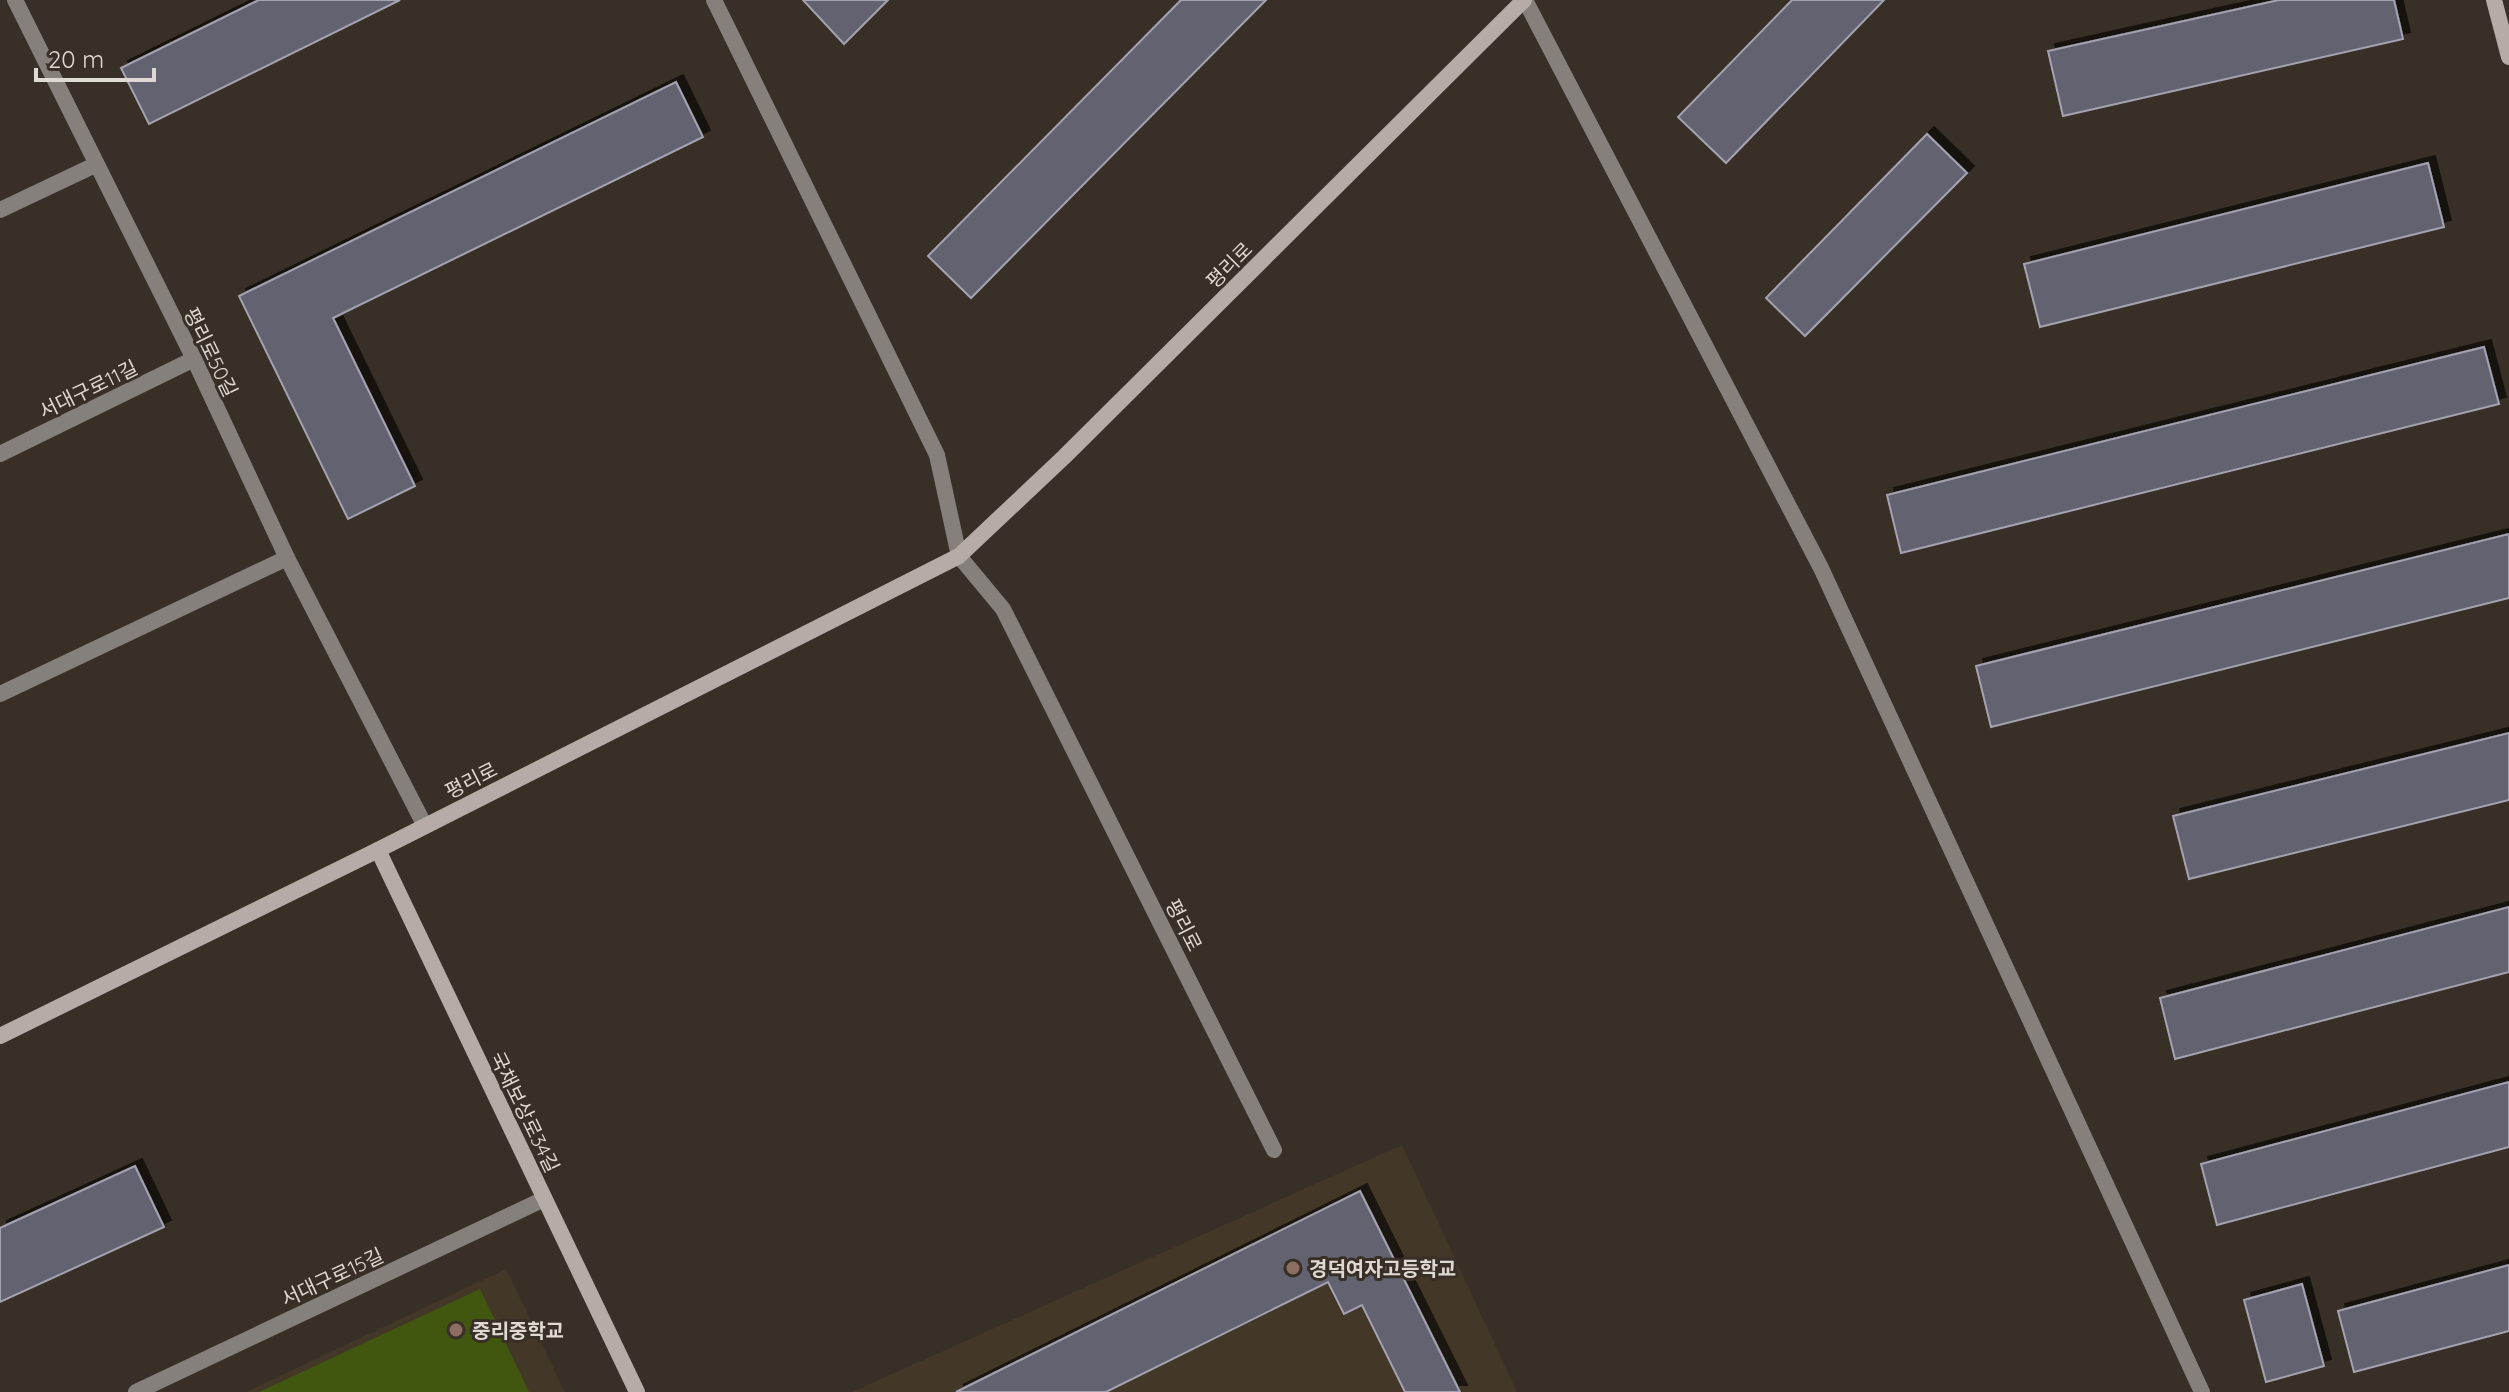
<svg xmlns="http://www.w3.org/2000/svg" width="2509" height="1392" font-family="Quicksand,'Noto Sans KR',sans-serif">
	<style>
		.education { fill: #433728 }
		.green { fill: #41570f }
		.building { fill: #64626f; stroke: #a4a2b1; stroke-width: 2; filter: url(#shadow) }
		.lines { fill: none; stroke-linecap: round; stroke-linejoin: round }
		.street { stroke: #86807d; stroke-width: 16 }
		.secondary { stroke: #b6aca7; stroke-width: 16 }
		.education-dot { fill: #8d6e63; stroke: #383026; stroke-width: 3 }
		.labels { text-anchor: middle; dominant-baseline: central; stroke-width: 6; stroke-linejoin: round; paint-order: stroke }
		.street-label { font-size: 20px; fill: #dfd9d3; stroke: #383026 }
		.poi-label { font-size: 20px; font-weight: bold; fill: #dfd9d3; stroke: #383026; text-anchor: start }
	</style>
	<defs>
		<filter id="shadow"><feDropShadow dx="7" dy="-7" stdDeviation="0" flood-color="#0009"/></filter>
	</defs>
	<rect width="100%" height="100%" fill="#383026"/>
	<g class="education">
		<path d="M1402 1145 1517 1392H852Z"/>
		<path d="M506 1269 565 1392H246Z"/>
	</g>
	<path class="green" d="M480 1289 529 1392H259Z"/>
	<g class="building">
		<path d="M259 0H400L149 124 121 68Z"/>
		<path d="M803 0H888L844 44Z"/>
		<path d="M1181 0H1266L971 298 928 256Z"/>
		<path d="M1792 0H1884L1726 163 1678 117Z"/>
		<path d="M2279 0H2394L2403 39 2063 116 2048 51Z"/>
		<path d="M676 82 703 137 333 318 415 486 348 519 239 296Z"/>
		<path d="M1927 134 1967 173 1805 336 1766 298Z"/>
		<path d="M2428 163 2444 227 2040 327 2024 264Z"/>
		<path d="M2484 347 2499 404 1901 553 1887 495Z"/>
		<path d="M2509 534V598L1991 727 1976 666Z"/>
		<path d="M2509 733V800L2189 879 2173 816Z"/>
		<path d="M2509 907V972L2175 1059 2160 998Z"/>
		<path d="M2509 1082V1147L2217 1225 2201 1164Z"/>
		<path d="M135 1166 164 1227 0 1302V1228Z"/>
		<path d="M1360 1191 1460 1392H1405L1362 1305 1344 1314 1328 1282 1106 1392H956Z"/>
		<path d="M2509 1265V1331L2354 1372 2338 1311Z"/>
		<path d="M2302 1284 2324 1366 2266 1382 2244 1300Z"/>
	</g>
	<g class="lines">
		<g class="street">
			<path d="M15 0 194 359 287 558 425 826"/>
			<path d="M714 0 937 455 959 556 1003 609 1274 1150"/>
			<path d="M1525 0 1821 568 2202 1392"/>
			<path d="M0 210 95 165"/>
			<path d="M0 454 194 359"/>
			<path d="M0 694 287 558"/>
			<path d="M136 1392 544 1199"/>
		</g>
		<g class="secondary">
			<path d="M2494 0 2509 57"/>
			<path d="M378 850 637 1392"/>
			<path d="M0 1036 378 850 959 556 1064 457 1524 0"/>
		</g>
	</g>
	<g class="education-dot">
		<circle cx="1293" cy="1268" r="8"/>
		<circle cx="456" cy="1330" r="8"/>
	</g>
	<g class="labels">
		<g class="street-label">
			<text transform="translate(1229 265) rotate(-45)">평리로</text>
			<text transform="translate(211 352) rotate(64)">평리로50길</text>
			<text transform="translate(88 389) rotate(-26)">서대구로11길</text>
			<text transform="translate(471 780) rotate(-27)">평리로</text>
			<text transform="translate(1184 925) rotate(63)">평리로</text>
			<text transform="translate(525 1112) rotate(64)">국채보상로34길</text>
			<text transform="translate(332 1277) rotate(-25)">서대구로15길</text>
		</g>
		<g class="poi-label">
			<text x="1309" y="1268">경덕여자고등학교</text>
			<text x="472" y="1330">중리중학교</text>
		</g>
	</g>
	<path d="M36 68v12h118v-12" fill="none" stroke="#dfd9d3" stroke-width="4"/>
	<text x="48" y="68" font-size="24" fill="#dfd9d3" stroke="#383026" stroke-width="6" paint-order="stroke">20 m</text>
</svg>
